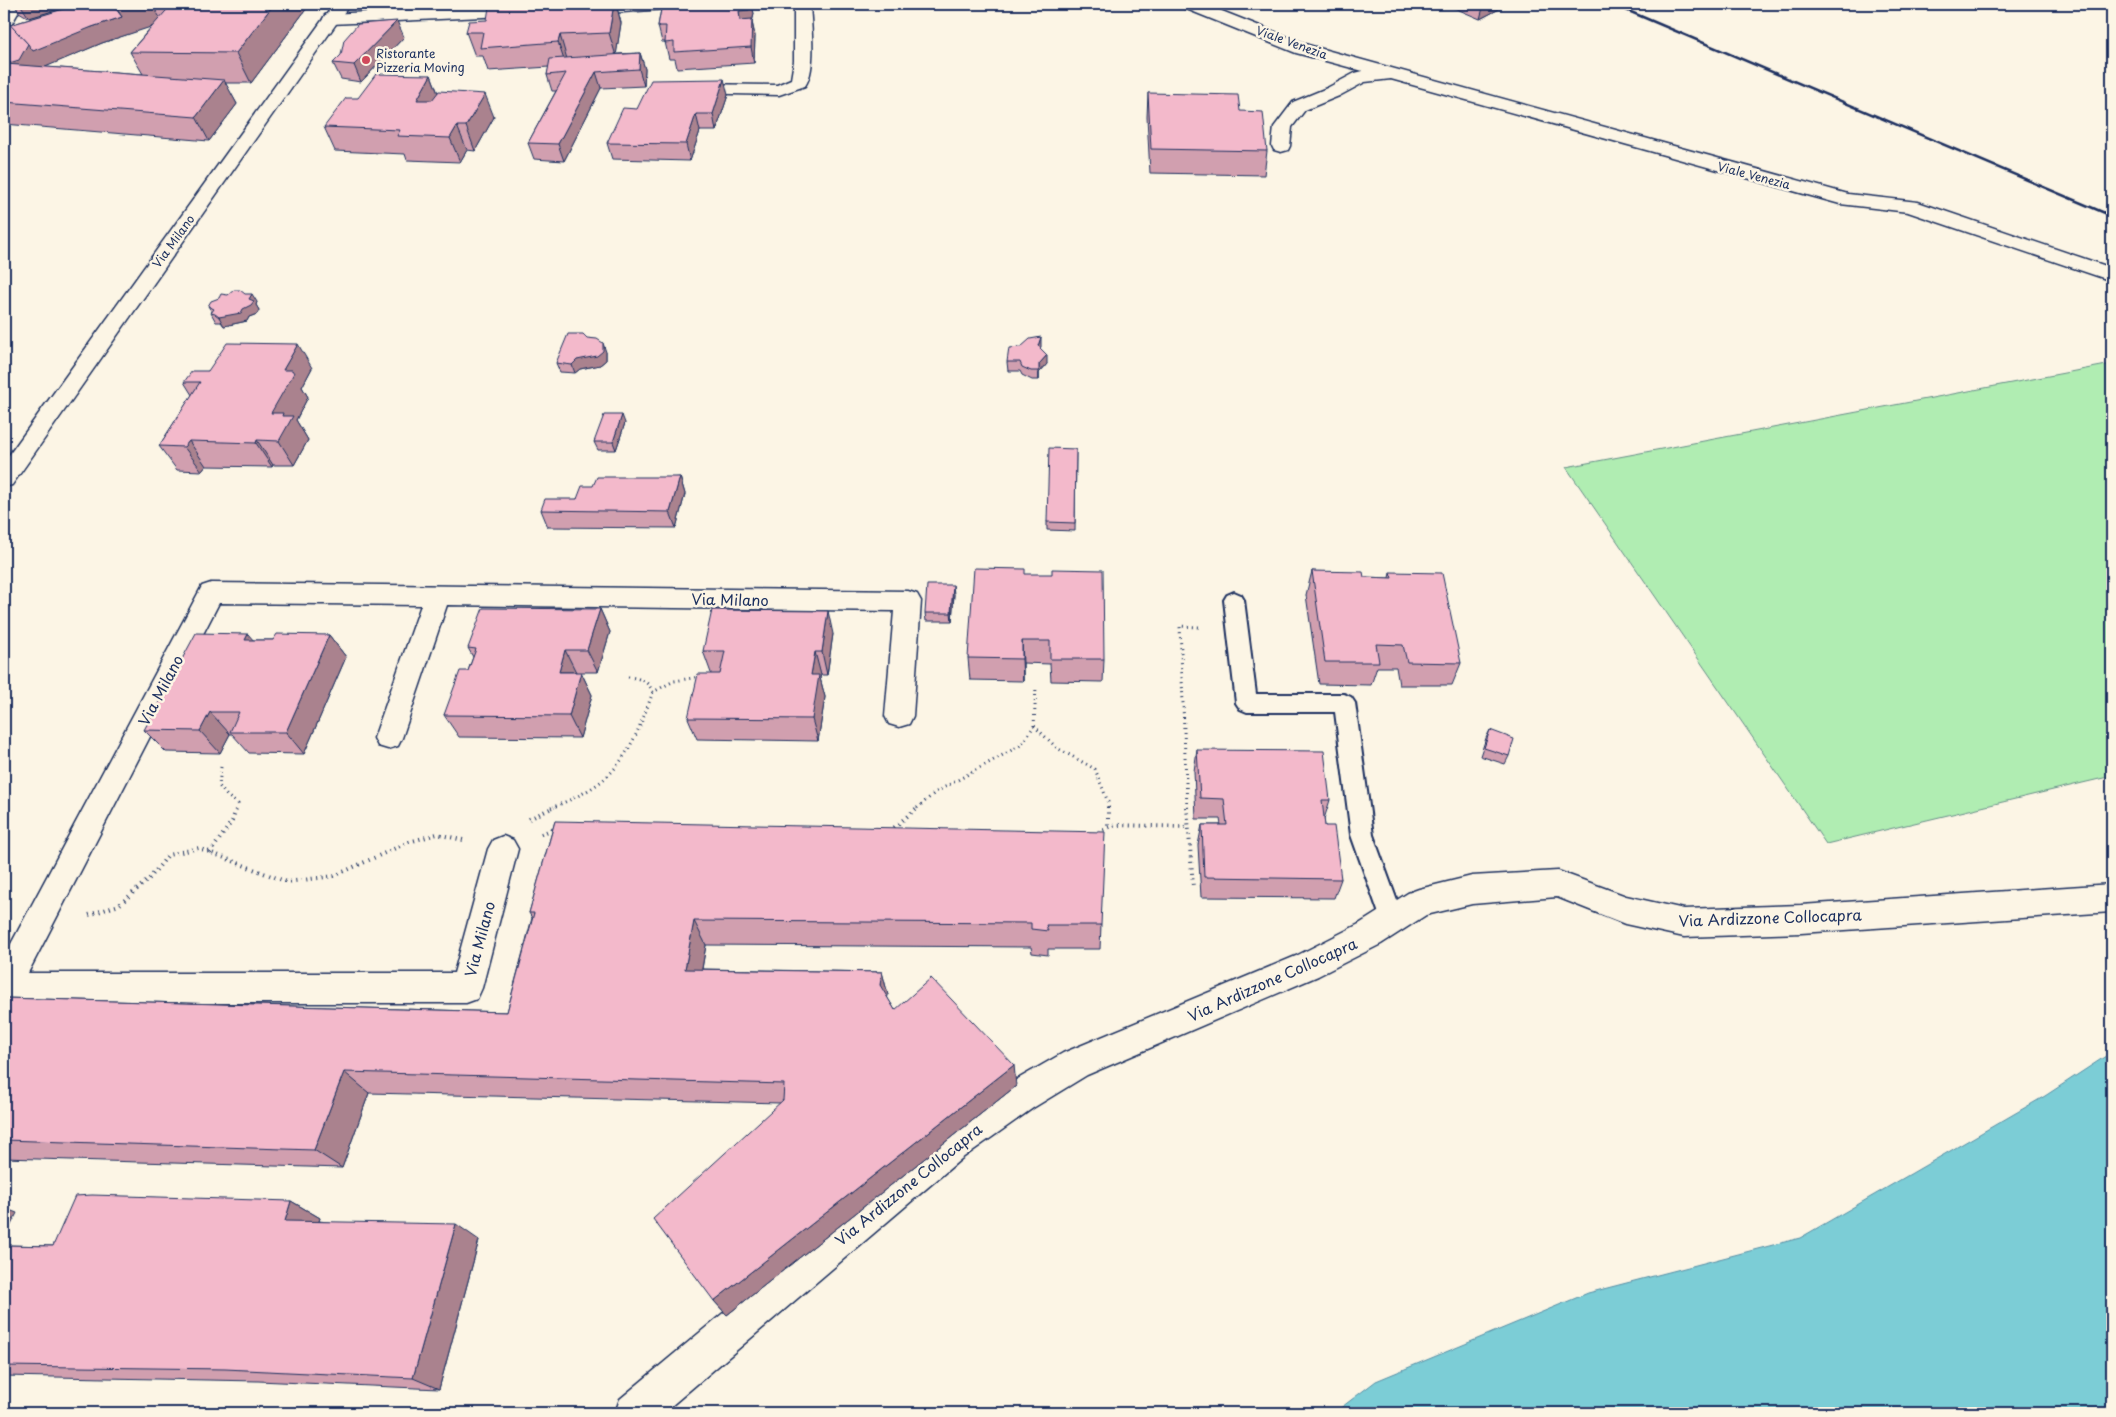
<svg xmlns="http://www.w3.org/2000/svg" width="2116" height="1417" font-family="'Playpen Sans',sans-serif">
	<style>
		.green { fill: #b0edb2; stroke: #668e88 }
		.water { fill: #7ccdd6; stroke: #558ea6 }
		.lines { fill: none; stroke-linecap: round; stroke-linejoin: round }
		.lane-casing { stroke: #1b2f5e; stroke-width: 4 }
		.street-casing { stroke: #1b2f5e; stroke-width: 3 }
		.secondary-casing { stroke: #1b2f5e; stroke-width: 3 }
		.path-far1 { stroke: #1b2f5e; stroke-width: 3; stroke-dasharray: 1 4; stroke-linecap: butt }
		.path { stroke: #1b2f5e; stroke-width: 4; stroke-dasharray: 1 4.5; stroke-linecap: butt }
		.lane { fill: #fcf5e5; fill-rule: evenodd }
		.street { fill: #fcf5e5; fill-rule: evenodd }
		.secondary { fill: #fcf5e5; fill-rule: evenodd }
		.rail { stroke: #1b2f5e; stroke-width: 2.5 }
		.wall { fill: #d19faf; stroke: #1b2f5e; fill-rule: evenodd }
		.shaded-wall { fill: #aa828e; stroke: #1b2f5e }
		.building { fill: #f3b9cb; stroke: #1b2f5e }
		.poi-dot { fill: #d1495b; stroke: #fcf5e5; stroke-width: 2 }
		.labels { text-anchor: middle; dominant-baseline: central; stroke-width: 5; stroke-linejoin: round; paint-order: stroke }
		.far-street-label { font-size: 12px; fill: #1b2f5e; stroke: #fcf5e5 }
		.far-poi-label { font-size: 12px; fill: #1b2f5e; stroke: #fcf5e5; text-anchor: start }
		.street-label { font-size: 15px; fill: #1b2f5e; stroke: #fcf5e5 }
	</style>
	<rect width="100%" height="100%" fill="#fcf5e5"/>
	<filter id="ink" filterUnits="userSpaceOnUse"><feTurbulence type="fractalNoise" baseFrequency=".02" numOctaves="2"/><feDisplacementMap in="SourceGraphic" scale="10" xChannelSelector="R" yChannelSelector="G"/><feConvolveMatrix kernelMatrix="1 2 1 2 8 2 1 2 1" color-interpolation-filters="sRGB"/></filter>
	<g filter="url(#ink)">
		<path class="green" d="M2112 364V776L1826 844 1566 467Z"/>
		<path class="water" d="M2112 1052V1413H1334L1376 1381 1588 1293 1800 1238 2045 1096Z"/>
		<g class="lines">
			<g class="lane-casing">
				<path id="lane" d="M1234 592 1241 595 1244 600 1256 694H1344L1351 697 1355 703 1373 835 1404 920 1400 928 1392 931 1384 928 1351 835 1335 712H1247L1240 709 1236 703 1224 600 1227 595Z"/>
			</g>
			<g class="street-casing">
				<g id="street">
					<path d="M7 4H23L10 27 4 28V9Z"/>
					<path d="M431 4H448L447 8 525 5 531 6 533 10 531 14 525 15 331 24 325 23 323 19 325 15 331 14 421 9Z"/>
					<path d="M598 4H674L672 8 666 9 580 15 574 14 572 10 574 6Z"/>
					<path d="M794 4H810C811 25 817 69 805 86L779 95 682 93 679 89 682 85 688 84 777 85 791 79 794 61Z"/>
					<path d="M1182 4H1204L1308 45 1848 194 1918 202 2112 268V281L1908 212 1840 204 1391 79 1365 82 1339 96 1305 110 1292 127 1290 146 1288 150 1281 152 1274 150 1272 146 1274 127 1293 102 1327 88 1355 73 1363 71 1296 53 1184 8Z"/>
					<path d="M211 583 908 591 917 594 921 601 913 716 909 724 899 727 889 724 885 716 894 611 447 605 402 738 398 746 388 749 378 746 374 738 421 605 219 603 28 973H454L488 849 493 840 503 836 513 840 518 849 482 988 477 999 466 1003H4V957L202 586Z"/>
					<path d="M1558 871 1626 896 1684 909 1801 905 2112 884V912L1801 933 1684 937 1625 924 1557 897 1472 904 1426 915 1381 944 1318 976 1087 1075 1033 1108 961 1159 663 1413H615L620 1399 937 1135 1009 1084 1063 1053 1296 956 1359 924 1408 893 1419 889 1472 876Z"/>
				</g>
			</g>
			<g class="secondary-casing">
				<path id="secondary" d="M334 4H350L12 485 4 487V462Z"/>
			</g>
			<g class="path-far1">
				<path d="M628 677C640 678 648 681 653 692L674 681 699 677"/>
				<path d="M1034 726 1057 748 1095 769 1108 802V808"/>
				<path d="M221 767 219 786 227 796 238 804 237 808"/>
				<path d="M551 808C568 801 584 794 599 783 628 762 641 724 653 692"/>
				<path d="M917 808 936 792 1021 745 1034 726 1036 687"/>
				<path d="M1187 808 1180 626 1199 627"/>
			</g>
			<g class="path">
				<path d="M1108 807V828"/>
				<path d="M1187 807 1193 886"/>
				<path d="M529 819 554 807"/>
				<path d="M890 831 918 807"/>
				<path d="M541 834 556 828"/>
				<path d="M1093 834 1116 825 1188 827"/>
				<path d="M210 853 232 821 237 807"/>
				<path d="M89 915 119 905 150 878 168 855 199 848 287 882 334 876 409 842 437 834 463 840"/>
			</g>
			<use href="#lane" class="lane"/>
			<use href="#street" class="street"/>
			<use href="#secondary" class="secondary"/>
			<path class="rail" d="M1612 4 2112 216"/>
		</g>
		<g class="wall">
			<path d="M14 4H76L29 18 19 12Z"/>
			<path d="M80 4H310L251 83H225L237 104 209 141 4 124V18L10 25ZM152 26 130 52 143 74 44 67 102 43Z"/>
			<path d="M587 4H616L621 23 616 54 640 53 645 69 644 86 601 88 564 161 534 159 528 143 556 91H552L547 75 549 67 488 71 483 56H475L466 32 487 20Z"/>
			<path d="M662 4H752L754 14 752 22 755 36 754 63 677 68 675 59H669L665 42H662L658 26Z"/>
			<path d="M1445 4H1504L1503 7 1480 19Z"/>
			<path d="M404 37 361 82 341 79 333 63Z"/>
			<path d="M431 75 438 93 494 117 475 151 467 150 460 162 407 160 405 154 335 151 324 127 358 98Z"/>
			<path d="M1148 93 1240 111 1267 151 1264 175 1150 173 1147 117Z"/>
			<path d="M728 95 716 131H700L690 161 612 159 607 143 637 109Z"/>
			<path d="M257 302 256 305 259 310 257 314 249 317 247 321 224 326 221 322H216L211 313 212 312 208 306Z"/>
			<path d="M1041 346 1040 348 1047 364 1039 373V380H1032L1022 375 1020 371H1008L1007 362 1021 347Z"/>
			<path d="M606 352V360L600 365 580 369 575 373 560 372 556 363Z"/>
			<path d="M312 368 302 387 308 397 296 420 308 440 294 465H273L272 467 206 466 202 471 177 470 159 446 192 395 184 382 208 371Z"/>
			<path d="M625 423 616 450H598L594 442Z"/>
			<path d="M1076 449 1075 531 1047 530V522Z"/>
			<path d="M680 477 685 494 676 528 548 527 541 510 577 499 593 486Z"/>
			<path d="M1312 571 1364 577 1389 578 1390 572 1461 663 1452 685H1399L1396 667H1377L1371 685 1319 684 1306 595Z"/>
			<path d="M1025 574 1104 659 1103 682 1051 681 1050 664 1023 663V681L970 680 968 658Z"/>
			<path d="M954 594 952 621H926L925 613Z"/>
			<path d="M600 609 610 632 598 672H581L592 695 580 738 459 737 444 715 468 671 473 657 468 648Z"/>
			<path d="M833 634 827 675H821L820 678 825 697 818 741 697 739 688 718 711 673 703 651Z"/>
			<path d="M329 635 346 657 304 754 249 753 232 734H230L220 753 166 752 144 730 253 640H273Z"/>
			<path d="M1490 730 1509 756 1505 764 1480 756 1486 738Z"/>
			<path d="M1197 750 1330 800 1324 819 1325 826 1341 879 1334 898 1201 897 1198 845 1202 825H1221L1220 819H1196L1194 771Z"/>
			<path d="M555 821 1101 925 1100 949H1048V955L1032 953 1031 947 706 945 702 969 882 972 888 995 887 997 895 1010 1016 1086 727 1315 714 1301 780 1103 369 1093 342 1168 4 1158V998L507 1012 532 918 529 913Z"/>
			<path d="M291 1201 320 1218 319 1221 479 1240 439 1389 258 1381 4 1376V1245L53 1246Z"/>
		</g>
		<g class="shaded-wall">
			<path d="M20 4H76L29 18Z"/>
			<path d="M114 4H152L163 23 102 43 43 68 6 64 28 44 92 27 122 17Z"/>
			<path d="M274 4H310L251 83 236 53Z"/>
			<path d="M614 4H616L621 23 616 56 609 33Z"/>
			<path d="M750 4H752L754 14 752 22 755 36 754 63 751 47 740 20 739 11Z"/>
			<path d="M1484 4H1504L1503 7 1480 19Z"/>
			<path d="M397 21 404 37 361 82 354 65Z"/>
			<path d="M560 35 567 59 566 66 558 42Z"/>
			<path d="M640 53 645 69 644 86 639 69Z"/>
			<path d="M596 72 601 88 564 161 558 144Z"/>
			<path d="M431 75 440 99 426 124 417 100Z"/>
			<path d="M724 79 728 95 716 131 713 114Z"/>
			<path d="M224 80 237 104 209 141 196 117Z"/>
			<path d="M485 94 494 117 475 151 466 126Z"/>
			<path d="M696 114 700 131 690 161 686 144Z"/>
			<path d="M457 126 467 150 460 162 450 138Z"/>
			<path d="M252 294 257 302 256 305 259 310 257 314 249 317 247 321 224 326 219 317 249 299Z"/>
			<path d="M1041 337V346L1038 354V346Z"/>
			<path d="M603 343 606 352V360L600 365 580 369 575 373 572 365 577 360Z"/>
			<path d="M298 344 312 368 302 387 308 397 296 420 308 440 294 465 279 441 271 413 283 370Z"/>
			<path d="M1047 355V364L1039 373V380V364Z"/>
			<path d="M622 415 625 423 616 450 613 442Z"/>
			<path d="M257 440 273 465 272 467 256 443Z"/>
			<path d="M189 441 206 466 202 471 184 447Z"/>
			<path d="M680 477 685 494 676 528 670 512Z"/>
			<path d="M953 585 954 594 952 621 951 613Z"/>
			<path d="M600 609 610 632 598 672 587 650Z"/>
			<path d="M828 611 833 634 827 675 822 652Z"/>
			<path d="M248 634 267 656 245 640Z"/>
			<path d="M329 635 346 657 304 754 286 732Z"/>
			<path d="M1022 641 1023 663V681L1022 659Z"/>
			<path d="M565 650 576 672H559Z"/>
			<path d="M815 652 821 675 820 678 825 697 818 741 812 719 811 675Z"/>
			<path d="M581 672 592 695 580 738 569 716Z"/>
			<path d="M210 712 230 734 220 753 200 731Z"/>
			<path d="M694 921 706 945 698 992 685 969Z"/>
			<path d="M882 972 888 995 886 1007 880 985Z"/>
			<path d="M1014 1065 1016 1086 727 1315 714 1301Z"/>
			<path d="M344 1072 369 1093 342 1168 314 1150Z"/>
			<path d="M291 1201 320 1218 314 1237 285 1221Z"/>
			<path d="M4 1208 17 1213 4 1239Z"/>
			<path d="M456 1224 479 1240 439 1389 413 1378Z"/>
		</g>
		<g class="building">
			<path d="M80 4H112L122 17 92 27 33 51 28 44 10 25Z"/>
			<path d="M172 4H274L236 53 130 52Z"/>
			<path d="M587 4H614L609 33 560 35 558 42 480 48 483 32H466L469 21 487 20 489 7Z"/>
			<path d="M662 4H750L749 10 739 11 740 20 752 19 751 47 674 52V42L665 43 666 26H658Z"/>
			<path d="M4 18 28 44 19 60 6 64 224 80 196 117 4 102Z"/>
			<path d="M397 21 354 65 333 63 341 55 344 40 358 24Z"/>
			<path d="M640 53 639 69 596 72 558 144 528 143 566 73 547 75 550 59Z"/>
			<path d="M376 74 431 75 417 100H432L439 91 485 94 466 126H457L450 138 397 136 400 130 324 127 346 98H358Z"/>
			<path d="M724 79 713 114H696L686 144 607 143 623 108 637 109 651 80Z"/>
			<path d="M1148 93 1238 95 1240 111 1263 112 1267 151 1151 149Z"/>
			<path d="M234 290H240L245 294H252L249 299 254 301 251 305 243 309 241 313 219 317 215 314 211 313 214 309 208 306 211 301 219 298 221 294 228 295Z"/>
			<path d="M568 334H583L587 338 597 339 603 343V351L597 356 577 360 572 365 556 363Z"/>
			<path d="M1041 337 1038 346 1047 355 1039 364V371H1031L1022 367 1020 362H1007L1009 348 1021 347 1030 339Z"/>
			<path d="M227 343 298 344 283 370H292L294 373 271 413H283L282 416H293L279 441 257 440 256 443 189 441 184 447 159 446 200 382H184L192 371H208Z"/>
			<path d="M604 415H622L613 442H594Z"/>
			<path d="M1049 448 1076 449 1075 523 1047 522Z"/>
			<path d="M597 477H680L670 512 541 510 545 499H577L582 486H593Z"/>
			<path d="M974 568 1025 569V574H1052V569L1103 570 1104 659H1050V641H1022V659L968 658Z"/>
			<path d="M1312 571 1363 572 1364 577 1392 578 1390 572 1442 573 1461 663 1407 662 1403 645 1376 644 1379 662H1325Z"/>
			<path d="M927 585H953L951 613H925Z"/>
			<path d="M483 608 600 609 587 650H565L559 672H581L569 716 444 715 460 671H468L476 649 468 648Z"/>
			<path d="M712 610 828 611 822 652H815L811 675H819L812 719 688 718 698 674H720L725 651H703Z"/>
			<path d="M196 633 248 634 245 640H273L277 634 329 635 286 732H230L239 712H210L200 731 144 730Z"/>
			<path d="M1490 730 1514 739 1509 756 1484 748Z"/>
			<path d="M1197 750 1324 751 1330 800H1322L1325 826H1334L1341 879 1204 877 1202 825H1227L1224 799 1200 798Z"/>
			<path d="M555 821 1105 832 1101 925H1046L1048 931 1031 929V923L694 921 685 969 882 972 880 985 895 1010 931 978 1014 1065 714 1301 653 1219 783 1100 784 1084 344 1072 314 1150 4 1140V998L507 1012 534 913H529Z"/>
			<path d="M92 1195 291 1201 285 1221 456 1224 413 1378 225 1369 4 1366V1245L53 1246 75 1196Z"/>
		</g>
	</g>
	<circle class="poi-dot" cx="366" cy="60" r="5"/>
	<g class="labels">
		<g class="far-street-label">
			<text transform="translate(1292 42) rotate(20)">Viale Venezia</text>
			<text transform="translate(1754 175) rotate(15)">Viale Venezia</text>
			<text transform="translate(173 241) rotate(-54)">Via Milano</text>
		</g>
		<g class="far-poi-label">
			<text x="376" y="53">Ristorante<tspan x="376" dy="14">Pizzeria Moving</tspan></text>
		</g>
		<g class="street-label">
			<text transform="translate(730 599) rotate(1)">Via Milano</text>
			<text transform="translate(160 690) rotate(-62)">Via Milano</text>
			<text transform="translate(1770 917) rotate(-2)">Via Ardizzone Collocapra</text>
			<text transform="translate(479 939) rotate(-75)">Via Milano</text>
			<text transform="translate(1272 979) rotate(-24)">Via Ardizzone Collocapra</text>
			<text transform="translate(908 1184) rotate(-39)">Via Ardizzone Collocapra</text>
		</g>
	</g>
	<rect width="2116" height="1417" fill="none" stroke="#fcf5e5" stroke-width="20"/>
	<rect x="10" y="10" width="2096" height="1397" fill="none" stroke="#1b2f5e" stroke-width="2" filter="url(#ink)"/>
</svg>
